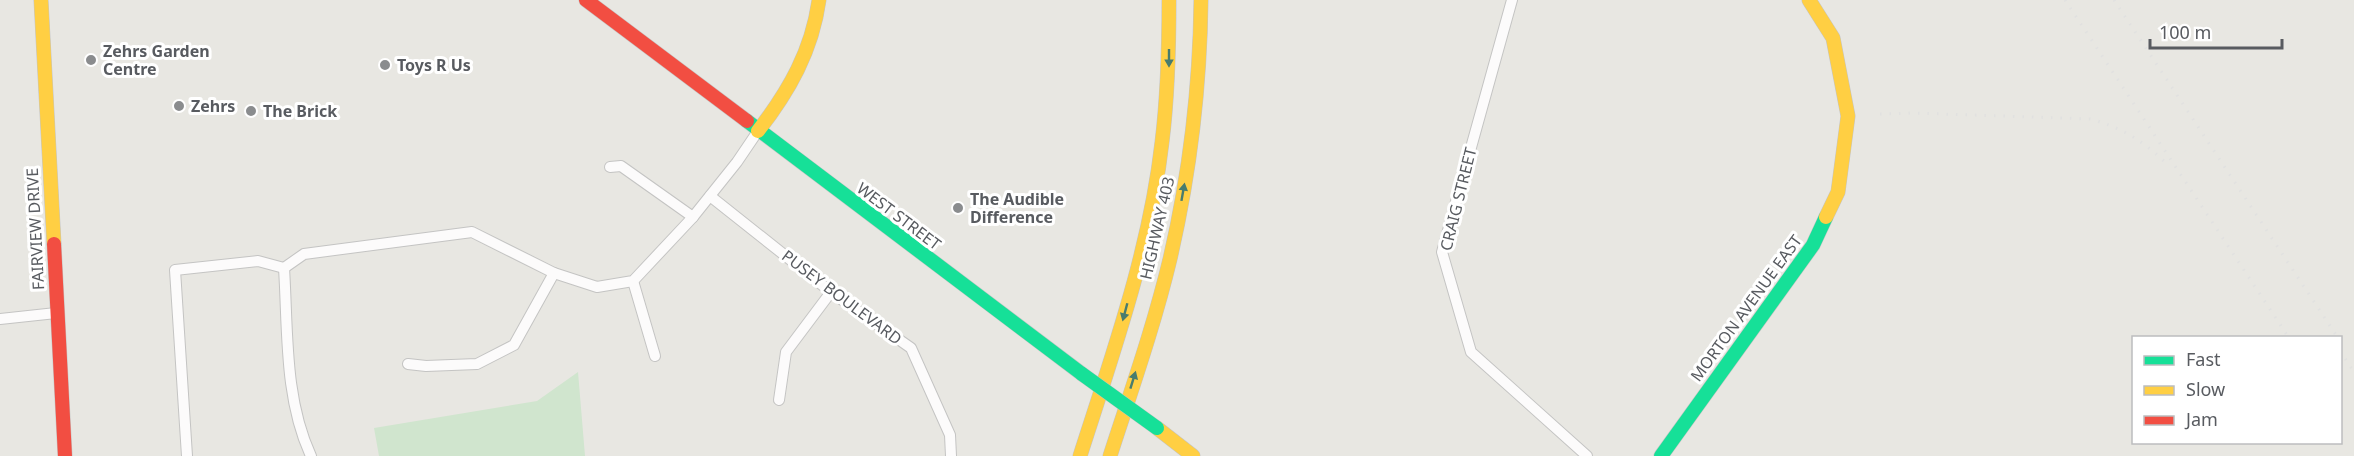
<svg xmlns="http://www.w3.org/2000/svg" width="2354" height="456" font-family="'Noto Sans',sans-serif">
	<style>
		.green { fill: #d0e5ce }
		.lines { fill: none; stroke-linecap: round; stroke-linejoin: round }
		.street-casing { stroke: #c4c4c3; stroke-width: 12 }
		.fast-casing { stroke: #c5c5c4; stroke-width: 15 }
		.slow-casing { stroke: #c5c5c4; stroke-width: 15 }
		.jam-casing { stroke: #c5c5c4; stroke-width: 15 }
		.street { stroke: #fcfbfb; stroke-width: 10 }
		.fast { stroke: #16e098; stroke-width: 14 }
		.slow { stroke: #ffcf43; stroke-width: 14 }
		.jam { stroke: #f24e42; stroke-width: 14 }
		.rail { stroke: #e1e1e0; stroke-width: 3; stroke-dasharray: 1.5 8; stroke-linecap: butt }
		.fast-bridge-casing { stroke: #c5c5c4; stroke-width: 15; stroke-linecap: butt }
		.fast-bridge { stroke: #16e098; stroke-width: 14 }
		.oneway { fill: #487c6e }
		.poi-dot { fill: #8a8c8e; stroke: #fff; stroke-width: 2 }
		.labels { text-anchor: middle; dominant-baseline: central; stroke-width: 6; stroke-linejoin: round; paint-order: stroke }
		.poi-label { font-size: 16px; font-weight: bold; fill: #585b60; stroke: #fff; text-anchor: start }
		.street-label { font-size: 16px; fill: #585b60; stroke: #fff }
	</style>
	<rect width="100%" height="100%" fill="#e8e7e2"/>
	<path class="green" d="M578 372 585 456H379L374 428 537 401Z"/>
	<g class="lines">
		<g class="street-casing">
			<g id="street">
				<path d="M1512 0 1442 252 1471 352 1587 456"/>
				<path d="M610 167 621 166 693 217"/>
				<path d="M710 196 831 292 911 348 950 435 951 456"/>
				<path d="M284 268 304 254 472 232 554 273 597 287 633 281 693 217 737 162 758 131"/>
				<path d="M284 268C288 330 284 398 311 456"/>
				<path d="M633 281 655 356"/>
				<path d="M0 319 56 313"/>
				<path d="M408 364 426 366 477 364 514 345 554 273"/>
				<path d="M779 400 786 352 831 292"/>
				<path d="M187 456 175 270 258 261 284 268"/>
			</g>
		</g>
		<g class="fast-casing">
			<g id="fast">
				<path d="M747 121 1082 374"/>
				<path d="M1661 456 1813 245 1826 217"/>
			</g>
		</g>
		<g class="slow-casing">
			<g id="slow">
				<path d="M41 0 54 244"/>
				<path d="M1809 0 1833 38 1848 116 1838 192 1826 217"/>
				<path d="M758 131C789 91 812 51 819 0"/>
				<path d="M1157 428 1193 456"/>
				<path d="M1080 456C1113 353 1150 249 1162 142 1168 94 1169 48 1169 0"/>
				<path d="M1110 456C1131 391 1154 326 1170 259 1190 173 1200 88 1201 0"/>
			</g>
		</g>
		<g class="jam-casing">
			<g id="jam">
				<path d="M586 0 747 121"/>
				<path d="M54 244 65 456"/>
			</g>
		</g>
		<use href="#street" class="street"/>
		<use href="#fast" class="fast"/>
		<use href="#slow" class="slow"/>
		<use href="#jam" class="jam"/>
		<g class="rail">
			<path d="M2065 0 2289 338"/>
			<path d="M2114 0 2338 338"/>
			<path d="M1880 114 1913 113 2090 119C2122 127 2146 143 2169 166"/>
			<path d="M2340 351 2354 372"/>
		</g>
		<g class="fast-bridge-casing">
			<path id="fast-bridge" d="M1082 374 1157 428"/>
		</g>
		<use href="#fast-bridge" class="fast-bridge"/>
	</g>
	<defs><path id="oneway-solid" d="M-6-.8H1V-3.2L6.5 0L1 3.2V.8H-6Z" transform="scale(1.5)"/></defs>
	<g class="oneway">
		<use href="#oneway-solid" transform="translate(1169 58) rotate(90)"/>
		<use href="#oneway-solid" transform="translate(1183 192) rotate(-80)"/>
		<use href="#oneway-solid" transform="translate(1125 312) rotate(105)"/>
		<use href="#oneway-solid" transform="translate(1133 380) rotate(-73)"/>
	</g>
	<g class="poi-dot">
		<circle cx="91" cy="60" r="6"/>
		<circle cx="385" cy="65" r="6"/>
		<circle cx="179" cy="106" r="6"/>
		<circle cx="251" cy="111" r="6"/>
		<circle cx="958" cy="208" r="6"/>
	</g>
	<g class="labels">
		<g class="poi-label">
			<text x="103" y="51">Zehrs Garden<tspan x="103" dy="18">Centre</tspan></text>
			<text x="397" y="65">Toys R Us</text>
			<text x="191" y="106">Zehrs</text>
			<text x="263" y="111">The Brick</text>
			<text x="970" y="199">The Audible<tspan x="970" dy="18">Difference</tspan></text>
		</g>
		<g class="street-label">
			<text transform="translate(1458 199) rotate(-76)">CRAIG STREET</text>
			<text transform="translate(899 216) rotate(37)">WEST STREET</text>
			<text transform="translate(1157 228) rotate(-77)">HIGHWAY 403</text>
			<text transform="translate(35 229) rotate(-93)">FAIRVIEW DRIVE</text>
			<text transform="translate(842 297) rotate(37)">PUSEY BOULEVARD</text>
			<text transform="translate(1746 308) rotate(-54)">MORTON AVENUE EAST</text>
		</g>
	</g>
	<rect x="2132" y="336" width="210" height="108" fill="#ffffff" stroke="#bcbdbf" stroke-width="1.5"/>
	<rect x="2144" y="356" width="30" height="9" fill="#16e098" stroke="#bcbdbf" stroke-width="1.5"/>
	<text x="2186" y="366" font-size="18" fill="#585b60">Fast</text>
	<rect x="2144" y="386" width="30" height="9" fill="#ffcf43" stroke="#bcbdbf" stroke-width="1.5"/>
	<text x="2186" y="396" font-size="18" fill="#585b60">Slow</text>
	<rect x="2144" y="416" width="30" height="9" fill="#f24e42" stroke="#bcbdbf" stroke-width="1.5"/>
	<text x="2186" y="426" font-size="18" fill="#585b60">Jam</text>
	<path d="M2150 39v9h132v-9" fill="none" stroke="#585b60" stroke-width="3"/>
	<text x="2159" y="39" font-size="18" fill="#585b60" stroke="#ffffff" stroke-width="4.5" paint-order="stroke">100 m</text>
</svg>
